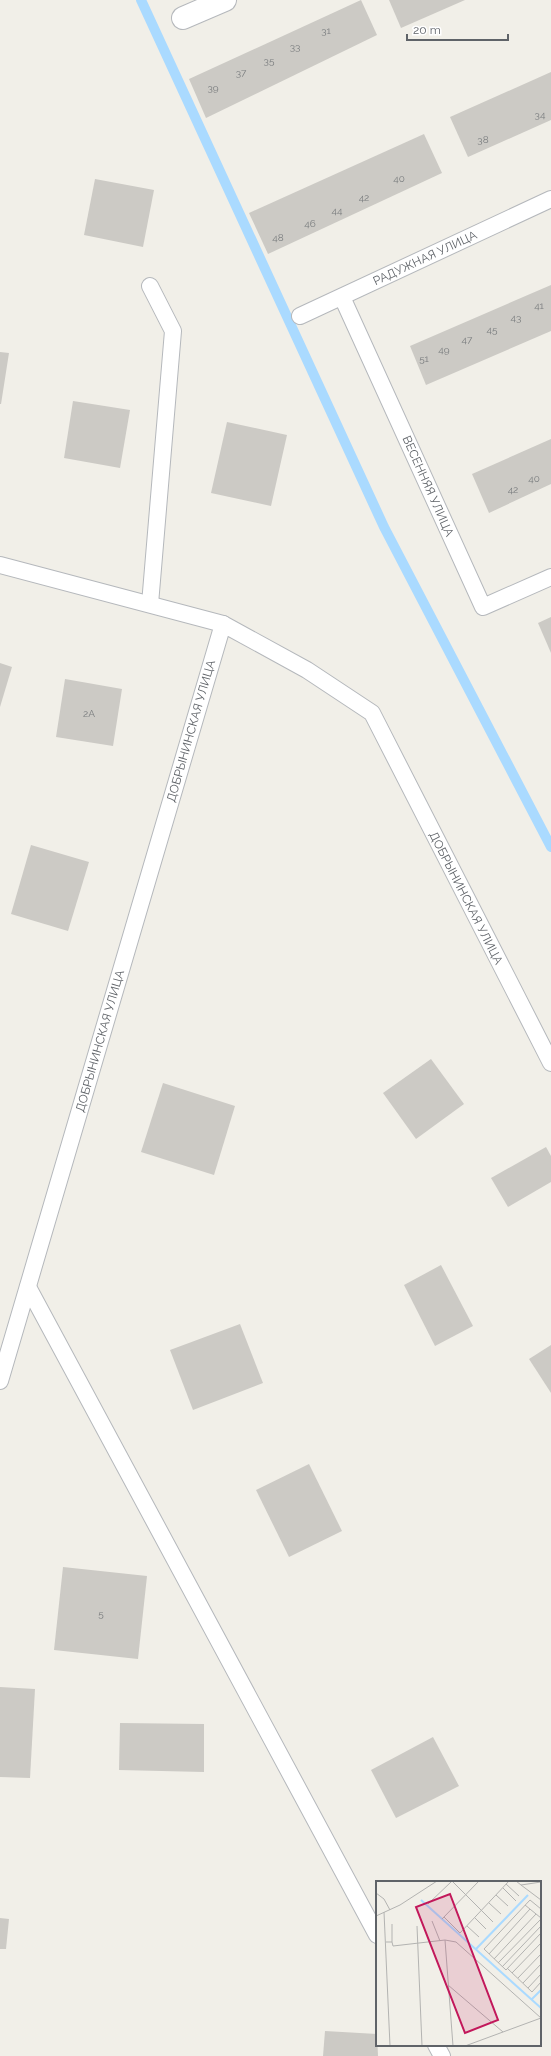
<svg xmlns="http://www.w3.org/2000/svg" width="551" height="2056" font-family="Raleway,sans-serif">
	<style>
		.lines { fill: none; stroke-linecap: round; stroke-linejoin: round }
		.stream { stroke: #aadaff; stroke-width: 10 }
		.building { fill: #cccac5 }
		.service-casing { stroke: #b5b8bc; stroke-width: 18 }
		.minor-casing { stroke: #b5b8bc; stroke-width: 24 }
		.service { stroke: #fff; stroke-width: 16 }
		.minor { stroke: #fff; stroke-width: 22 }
		.labels { text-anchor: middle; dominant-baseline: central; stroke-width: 3; stroke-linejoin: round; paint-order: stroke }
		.number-label { font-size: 10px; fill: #7a7d7f }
		.street-label { font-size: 12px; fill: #5f6368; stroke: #fff }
		.inset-river { fill: none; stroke: #aadaff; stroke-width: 2 }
		.inset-road { fill: none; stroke: #b3b3b1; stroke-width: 1 }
		.view { fill: #c2185b; fill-opacity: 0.15; stroke: #c2185b; stroke-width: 2 }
		.inset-edge { fill: none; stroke: #5f6368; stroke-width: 2 }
	</style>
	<rect width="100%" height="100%" fill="#f1efe8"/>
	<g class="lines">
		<path class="stream" d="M141 0 384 527 551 847"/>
	</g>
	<g class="building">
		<path d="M361 0 377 35 206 118 189 79Z"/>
		<path d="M389 0H465L401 28Z"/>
		<path d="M551 72V120L468 157 450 117Z"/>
		<path d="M424 134 442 173 268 254 249 213Z"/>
		<path d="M95 179 154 190 143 247 84 235Z"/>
		<path d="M551 285V331L426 385 410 346Z"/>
		<path d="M0 352 9 353 1 404H0Z"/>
		<path d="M73 401 130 410 120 468 64 458Z"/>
		<path d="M227 422 287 435 271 506 211 493Z"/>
		<path d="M551 439V484L489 513 472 474Z"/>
		<path d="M551 617V653L538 623Z"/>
		<path d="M0 663 12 667 0 707Z"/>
		<path d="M65 679 122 689 113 746 56 737Z"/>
		<path d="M31 845 89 862 68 931 11 914Z"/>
		<path d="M431 1059 464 1104 416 1139 383 1093Z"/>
		<path d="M163 1083 235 1106 214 1175 141 1152Z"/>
		<path d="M546 1147 551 1156V1182L508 1207 491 1178Z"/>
		<path d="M441 1265 473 1326 435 1346 404 1285Z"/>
		<path d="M240 1324 263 1383 193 1410 170 1350Z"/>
		<path d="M551 1345V1393L529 1359Z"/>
		<path d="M309 1464 342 1531 289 1557 256 1490Z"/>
		<path d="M63 1567 147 1576 138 1659 54 1650Z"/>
		<path d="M0 1687 35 1689 30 1778 0 1777Z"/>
		<path d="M120 1723 204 1724V1772L119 1770Z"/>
		<path d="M433 1737 459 1786 396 1818 371 1770Z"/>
		<path d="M0 1918 9 1919 6 1949H0Z"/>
		<path d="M325 2031 377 2034 378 2056H323Z"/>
	</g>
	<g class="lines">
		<g class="service-casing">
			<g id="service">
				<path d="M342 297 483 607 551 577"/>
				<path d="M300 316 551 199"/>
				<path d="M0 565 223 624"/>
				<path d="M150 604 173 331 150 286"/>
				<path d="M28 1287 377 1935"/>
				<path d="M0 1381 223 624 307 670 372 713 551 1063"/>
				<path d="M436 2045 442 2056"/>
			</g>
		</g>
		<g class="minor-casing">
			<path id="minor" d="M183 18 225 0"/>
		</g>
		<use href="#service" class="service"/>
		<use href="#minor" class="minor"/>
	</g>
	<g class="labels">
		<g class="number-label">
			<text x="326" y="30">31</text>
			<text x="295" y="46">33</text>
			<text x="269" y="60">35</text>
			<text x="241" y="72">37</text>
			<text x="213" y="87">39</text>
			<text x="540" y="114">34</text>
			<text x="483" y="139">38</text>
			<text x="399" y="178">40</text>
			<text x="364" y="197">42</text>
			<text x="337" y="210">44</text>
			<text x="310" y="223">46</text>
			<text x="278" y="237">48</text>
			<text x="539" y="305">41</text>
			<text x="516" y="317">43</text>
			<text x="492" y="329">45</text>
			<text x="467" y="339">47</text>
			<text x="444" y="349">49</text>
			<text x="424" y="358">51</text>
			<text x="534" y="478">40</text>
			<text x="513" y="489">42</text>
			<text x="89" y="713">2А</text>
			<text x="101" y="1613">5</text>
		</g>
		<g class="street-label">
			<text transform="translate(425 258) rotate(-25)">РАДУЖНАЯ УЛИЦА</text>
			<text transform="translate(428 486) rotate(66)">ВЕСЕННЯЯ УЛИЦА</text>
			<text transform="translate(191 731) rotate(-74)">ДОБРЫНИНСКАЯ УЛИЦА</text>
			<text transform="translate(466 898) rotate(63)">ДОБРЫНИНСКАЯ УЛИЦА</text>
			<text transform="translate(100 1041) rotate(-74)">ДОБРЫНИНСКАЯ УЛИЦА</text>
		</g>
	</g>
	<g transform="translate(376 1881)">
		<rect width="165" height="165" fill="#f1efe8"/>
		<path class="inset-river" d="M45 19 165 127M100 68 152 14M156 118 165 109"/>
		<path class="inset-road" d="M76 0 117 41M140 0 145 4 165 1M130 3 143 15M145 4 165 19M127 7 140 20M0 12 8 18 14 29M120 14 132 25M113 22 125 33M52 23 76 0M149 24 165 37M165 28 154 19 108 68 130 89 165 52M8 31 14 165M0 35 24 24 61 0M68 36 84 52 133 0M99 37 110 48M66 38 103 0M56 40 64 60M41 45 46 165M91 45 103 56M10 61H16L17 65 69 59M16 61V43M113 73 154 28M118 78 160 33M122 82 165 38M126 86 165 45M131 87 156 111 165 101M136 92 165 62M142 97 165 73M147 102 165 83M72 104 127 151M152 107 165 93M77 165 69 59 80 61 165 137 89 165"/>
		<path class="view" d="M74 13 122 139 89 152 40 26Z"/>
		<rect width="165" height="165" class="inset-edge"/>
	</g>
	<path d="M407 34v6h101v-6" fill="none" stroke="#5f6368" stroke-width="2"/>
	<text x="413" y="34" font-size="12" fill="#5f6368" stroke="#ffffff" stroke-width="3" paint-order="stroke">20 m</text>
</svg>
